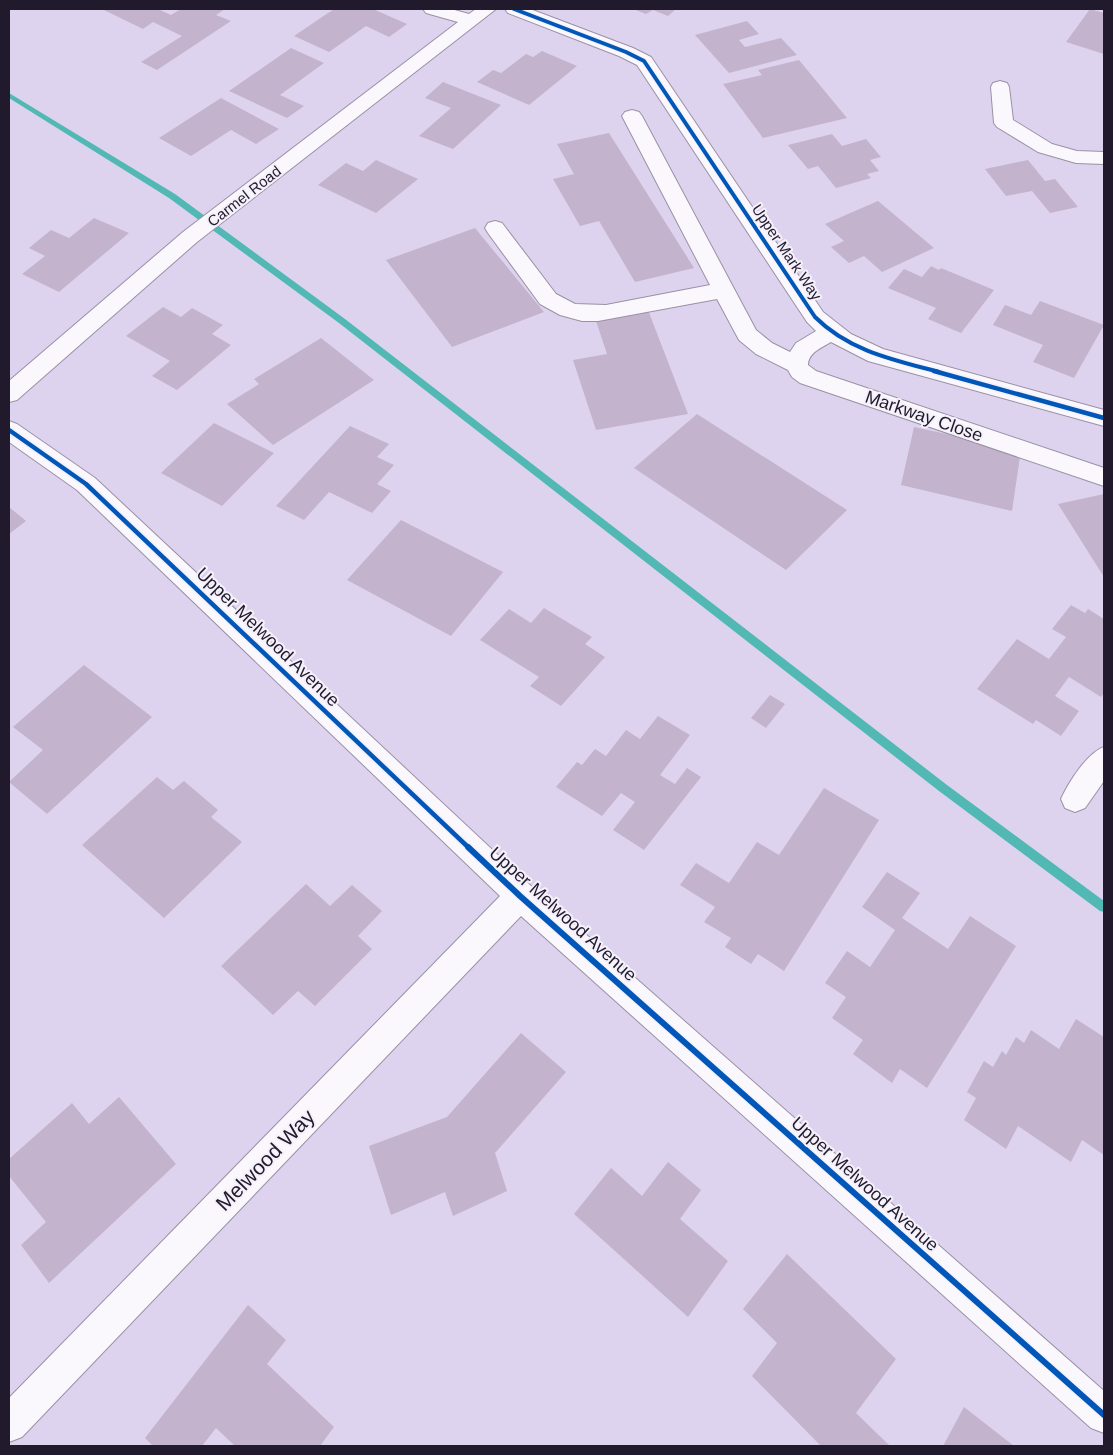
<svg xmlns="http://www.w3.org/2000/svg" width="1113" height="1455" font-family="Arial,sans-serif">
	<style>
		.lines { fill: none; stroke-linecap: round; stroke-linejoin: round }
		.stream { fill: #51b8b4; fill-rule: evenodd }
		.building { fill: #c4b3cc }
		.street-casing { stroke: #9991a5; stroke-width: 2 }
		.street { fill: #faf8fc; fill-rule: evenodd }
		.cycleway-far2-casing { stroke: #f5f1fb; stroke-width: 6 }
		.cycleway-far1-casing { stroke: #f5f1fb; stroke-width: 8 }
		.cycleway-casing { stroke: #f5f1fb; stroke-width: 9 }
		.cycleway-far2 { stroke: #0057b8; stroke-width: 4 }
		.cycleway-far1 { stroke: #0057b8; stroke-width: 4.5 }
		.cycleway { stroke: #0057b8; stroke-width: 6 }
		.labels { text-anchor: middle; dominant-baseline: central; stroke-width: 4; stroke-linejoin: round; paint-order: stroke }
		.far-street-label { font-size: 15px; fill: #211a2c; stroke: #f5f1fb }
		.street-label { font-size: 18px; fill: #211a2c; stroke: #f5f1fb }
		.near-street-label { font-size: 21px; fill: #211a2c; stroke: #f5f1fb }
	</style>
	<rect width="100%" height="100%" fill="#ded3ee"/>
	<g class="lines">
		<path class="stream" d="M9 93 175 194 345 319 947 785 1104 901V912L1100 911 939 791 339 323 169 198 9 98Z"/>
	</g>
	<g class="building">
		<path d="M102 9H158L171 15 181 9H225L216 15 231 21 157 70 141 62 182 36 153 22 143 29Z"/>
		<path d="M334 9H373L407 24 389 37 366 26 329 52 294 36Z"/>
		<path d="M633 9H676L668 16 653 10 646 14Z"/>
		<path d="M1090 9 1104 13V54L1066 42Z"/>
		<path d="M747 21 759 34 739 40 745 47 781 38 797 55 729 73 695 35Z"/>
		<path d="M291 48 324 63 280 95 304 106 287 118 229 91Z"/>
		<path d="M542 51 577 66 529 105 477 82 493 70 501 73 526 54 533 57Z"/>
		<path d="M799 60 847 118 763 138 723 84 762 75 758 70Z"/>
		<path d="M443 82 501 105 453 149 419 136 451 108 425 98Z"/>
		<path d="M221 98 279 129 256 144 231 130 191 156 159 138Z"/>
		<path d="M609 133 694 268 635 282 599 221 580 226 553 179 574 174 557 144Z"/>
		<path d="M832 134 842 146 866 139 881 157 870 160 879 171 867 174 871 178 836 188 818 166 808 169 788 145Z"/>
		<path d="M376 160 418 179 376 213 318 185 346 163 363 171Z"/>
		<path d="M1028 160 1045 181 1055 179 1078 207 1050 213 1032 191 1006 196 985 169Z"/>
		<path d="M878 201 934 248 882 272 864 256 849 263 831 247 844 241 825 224Z"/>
		<path d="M94 218 129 233 59 292 22 274 45 256 29 248 51 230 69 238Z"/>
		<path d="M475 228 544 312 452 347 386 260Z"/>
		<path d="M931 266 939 270 941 268 994 290 961 333 928 319 936 308 888 288 904 269 922 277Z"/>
		<path d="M1040 301 1104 325 1074 378 1033 362 1043 345 993 325 1005 305 1031 315Z"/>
		<path d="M163 307 181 317 192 308 223 325 212 334 231 345 177 390 152 376 170 361 126 336Z"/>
		<path d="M648 310 688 414 596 430 573 360 607 354 595 318Z"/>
		<path d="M321 338 374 380 273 445 227 404 259 384 254 379Z"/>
		<path d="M697 414 847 510 786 570 634 468Z"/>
		<path d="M214 423 274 453 222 506 161 473Z"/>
		<path d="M350 426 389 444 377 457 394 465 377 484 391 491 372 513 329 492 304 520 276 506Z"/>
		<path d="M914 427 1021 450 1012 511 901 485Z"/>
		<path d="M1104 494V577L1058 504Z"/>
		<path d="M9 507 26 521 9 534Z"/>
		<path d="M401 520 503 572 451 636 347 580Z"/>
		<path d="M1071 605 1085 613 1088 609 1104 619V693L1101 697 1069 677 1055 696 1079 711 1061 736 1036 720 1033 724 977 689 1017 639 1049 659 1066 637 1052 629Z"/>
		<path d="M544 608 592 637 585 644 605 657 561 706 530 686 539 677 480 640 509 609 531 623Z"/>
		<path d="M84 665 152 717 47 814 9 782 43 750 13 727Z"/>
		<path d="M770 695 785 704 766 728 751 718Z"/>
		<path d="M658 716 690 735 660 775 675 784 687 768 701 777 644 850 613 830 635 802 621 793 602 816 556 787 577 762 582 765 595 749 606 756 626 730 640 739Z"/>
		<path d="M157 777 173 790 184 781 218 810 211 817 242 842 164 918 82 845Z"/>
		<path d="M824 788 879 820 784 971 758 954 751 964 725 947 731 938 704 922 715 907 680 885 696 863 729 883 757 842 779 855Z"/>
		<path d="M887 872 920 893 902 918 948 949 970 916 1016 946 927 1088 900 1069 892 1083 853 1054 863 1040 832 1018 846 997 825 983 847 951 870 967 895 930 862 907Z"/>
		<path d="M306 884 330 906 352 885 382 911 358 936 372 949 315 1006 298 991 273 1015 221 966Z"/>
		<path d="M1076 1019 1104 1037V1155L1082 1140 1071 1162 1018 1126 1006 1149 964 1120 976 1098 967 1092 984 1061 993 1067 1002 1051 1006 1055 1016 1037 1024 1043 1031 1030 1059 1049Z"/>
		<path d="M521 1033 566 1072 495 1153 507 1191 453 1216 445 1192 391 1215 369 1146 447 1117Z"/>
		<path d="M119 1097 176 1164 49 1283 21 1245 46 1222 9 1176V1159L72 1103 89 1124Z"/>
		<path d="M668 1162 701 1190 680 1219 728 1261 688 1317 574 1214 611 1168 642 1196Z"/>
		<path d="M787 1254 896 1359 856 1413 890 1446H821L752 1376 777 1343 743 1309Z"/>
		<path d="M248 1305 286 1340 267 1364 334 1427 320 1446H235L216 1428 202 1446H153L145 1438Z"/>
		<path d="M964 1407 1014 1446H943Z"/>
	</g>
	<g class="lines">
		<g class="street-casing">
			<g id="street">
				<path d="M423 9H451L469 14 476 9H496L197 242 17 400 9 402V381L183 232 458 22 426 13Z"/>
				<path d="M505 9H530L633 48 651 57 823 312 851 334 883 349 1104 410V426L868 361 831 342C821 348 808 353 808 365L816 371 1104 468V486L800 383 792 377 788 370 756 354 739 340 717 299 598 321H582L560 315 540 304 488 233 485 228 488 223 495 221 502 223 556 294 575 304 606 305 710 285 622 116 625 112 632 110 639 112 642 116 756 330 772 343 790 352 796 343 816 331 807 322 637 65 619 56 508 13Z"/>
				<path d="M1000 81 1007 83 1009 87 1013 120 1052 144 1077 151 1104 152V164L1076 163 1038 152 997 127 994 123 991 87 993 83Z"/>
				<path d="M9 421 17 424 95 478 531 886 1104 1391V1433L1091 1428 521 916 22 1437 9 1442V1398L500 896 77 490 9 442Z"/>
				<path d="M1104 747V781L1085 808 1075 812 1065 808 1061 799C1068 783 1087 753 1104 747Z"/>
			</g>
		</g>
		<use href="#street" class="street"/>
		<g class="cycleway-far2-casing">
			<path id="cycleway-far2" d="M514 9 626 52 644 61 815 317C849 351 894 360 939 372"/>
		</g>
		<g class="cycleway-far1-casing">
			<g id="cycleway-far1">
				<path d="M934 371 1104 418"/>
				<path d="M9 430 86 484 469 848"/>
			</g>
		</g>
		<g class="cycleway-casing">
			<path id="cycleway" d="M468 847 520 896 1104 1415"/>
		</g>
		<use href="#cycleway-far2" class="cycleway-far2"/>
		<use href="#cycleway-far1" class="cycleway-far1"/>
		<use href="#cycleway" class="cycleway"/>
	</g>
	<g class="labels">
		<g class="far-street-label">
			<text transform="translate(244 196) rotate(-38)">Carmel Road</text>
			<text transform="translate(787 252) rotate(56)">Upper Mark Way</text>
		</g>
		<g class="street-label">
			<text transform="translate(924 416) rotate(19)">Markway Close</text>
			<text transform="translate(268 637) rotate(44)">Upper Melwood Avenue</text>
			<text transform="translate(563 914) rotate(42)">Upper Melwood Avenue</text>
			<text transform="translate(865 1184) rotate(42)">Upper Melwood Avenue</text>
		</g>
		<g class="near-street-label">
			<text transform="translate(265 1160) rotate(-46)">Melwood Way</text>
		</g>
	</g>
	<rect width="1113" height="1455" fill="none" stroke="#211a2c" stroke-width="20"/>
</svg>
